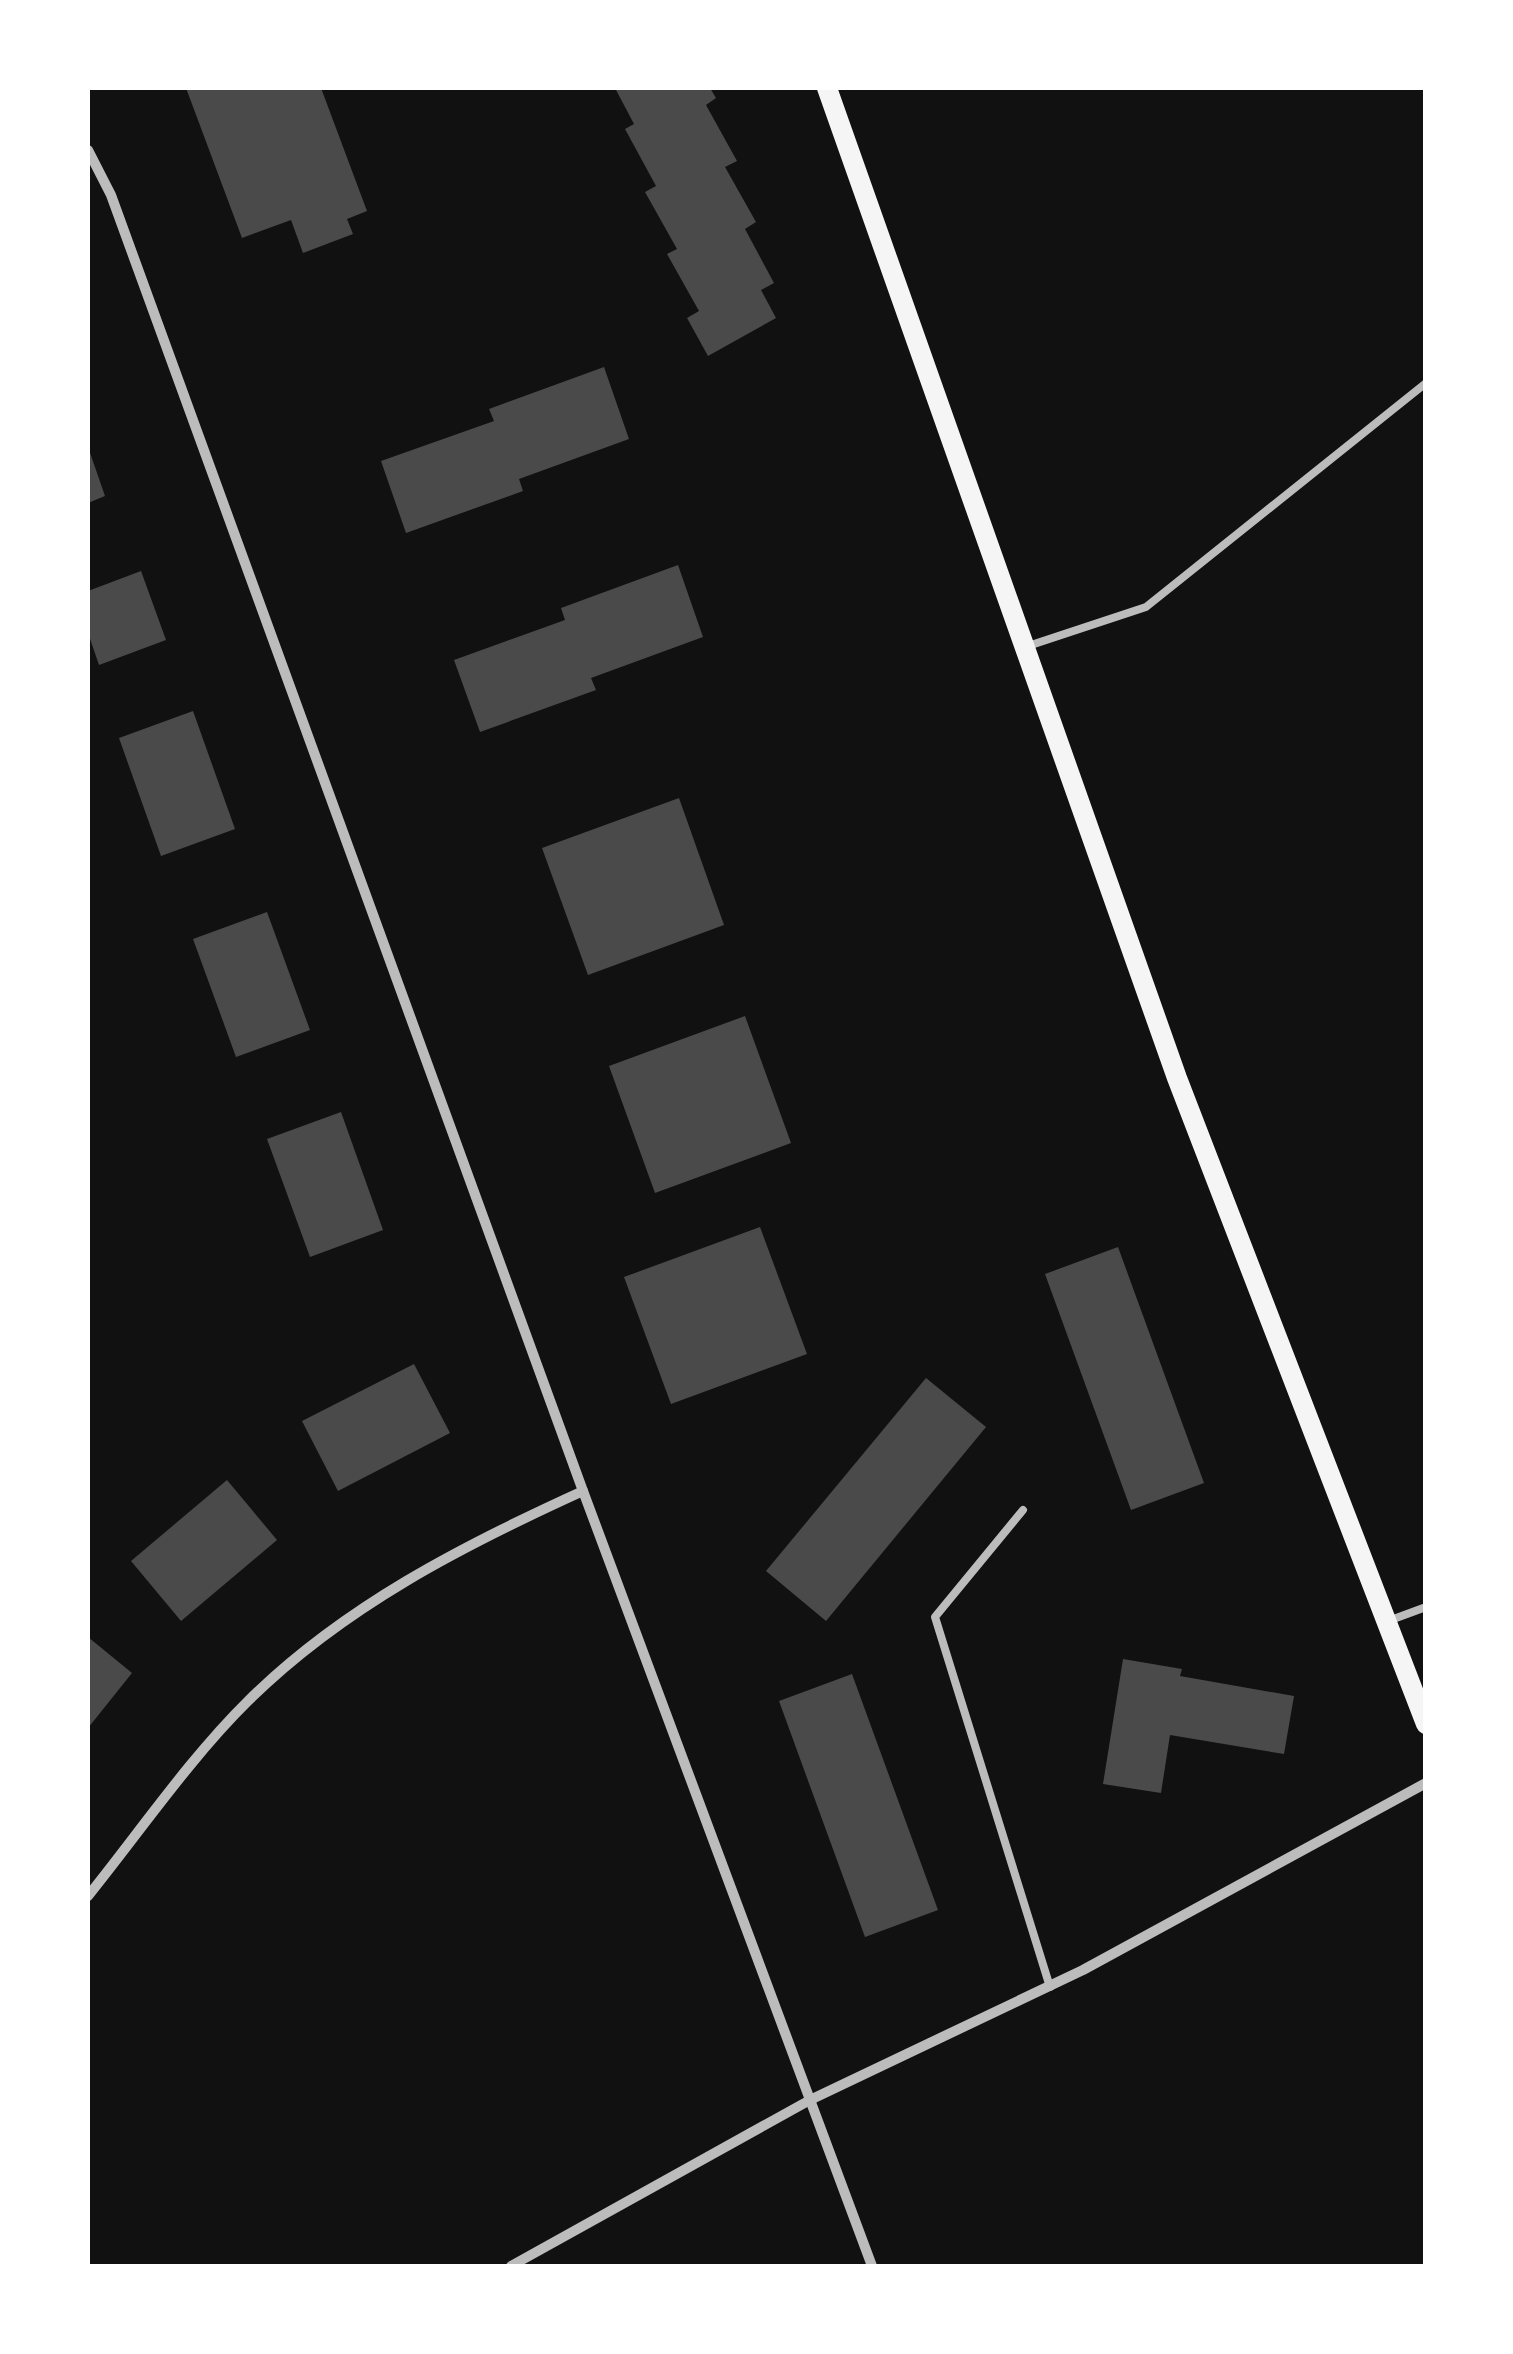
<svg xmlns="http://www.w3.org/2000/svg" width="1513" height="2354" font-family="'Public Sans',sans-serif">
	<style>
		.building { fill: #4a4a4a }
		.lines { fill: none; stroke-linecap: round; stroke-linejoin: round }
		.service { stroke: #bcbcbc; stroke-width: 8 }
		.minor { stroke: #bcbcbc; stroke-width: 10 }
		.secondary { stroke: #f5f5f5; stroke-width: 20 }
	</style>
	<rect width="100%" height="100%" fill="#111"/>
	<g class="building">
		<path d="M186 88H321L367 211 347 219 353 234 303 253 291 220 242 238Z"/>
		<path d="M615 88H710L716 98 706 105 737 161 725 167 756 222 745 229 774 283 761 290 776 318 708 356 687 318 699 311 667 254 677 249 645 192 656 186 625 129 634 124Z"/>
		<path d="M604 367 629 439 519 479 523 491 406 533 381 461 494 421 489 409Z"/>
		<path d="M88 447 105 496 88 503Z"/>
		<path d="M678 565 703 637 591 678 596 690 480 732 454 660 565 620 561 608Z"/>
		<path d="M141 571 166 640 99 665 88 633V591Z"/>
		<path d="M193 711 235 829 161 856 119 738Z"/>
		<path d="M679 798 724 925 588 975 542 848Z"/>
		<path d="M267 912 310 1030 236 1057 193 939Z"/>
		<path d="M745 1016 791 1143 655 1193 609 1066Z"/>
		<path d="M341 1112 383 1230 310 1257 267 1139Z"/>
		<path d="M760 1227 807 1354 671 1404 624 1277Z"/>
		<path d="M1118 1247 1204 1483 1131 1510 1045 1274Z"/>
		<path d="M414 1364 450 1433 338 1491 302 1421Z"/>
		<path d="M926 1378 986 1427 826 1621 766 1571Z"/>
		<path d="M227 1480 277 1540 181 1621 131 1561Z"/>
		<path d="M88 1637 132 1673 88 1728Z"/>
		<path d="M1123 1659 1182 1669 1180 1676 1294 1696 1284 1754 1170 1735 1161 1793 1103 1784Z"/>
		<path d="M852 1674 938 1910 865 1937 779 1701Z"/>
	</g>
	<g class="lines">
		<g class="service">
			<path d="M1025 647 1146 607 1426 383"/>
			<path d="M1023 1510 935 1617 1050 1987"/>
			<path d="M1388 1621 1426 1607"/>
		</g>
		<g class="minor">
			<path d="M88 150 111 195 583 1491 872 2266"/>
			<path d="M88 1896C138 1834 191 1757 248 1701 343 1607 462 1546 583 1491"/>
			<path d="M511 2266 810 2100 1083 1970 1426 1783"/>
		</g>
		<path class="secondary" d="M827 88 1177 1078 1426 1724"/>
	</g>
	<rect width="1513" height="2354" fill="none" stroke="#ffffff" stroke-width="180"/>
</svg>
